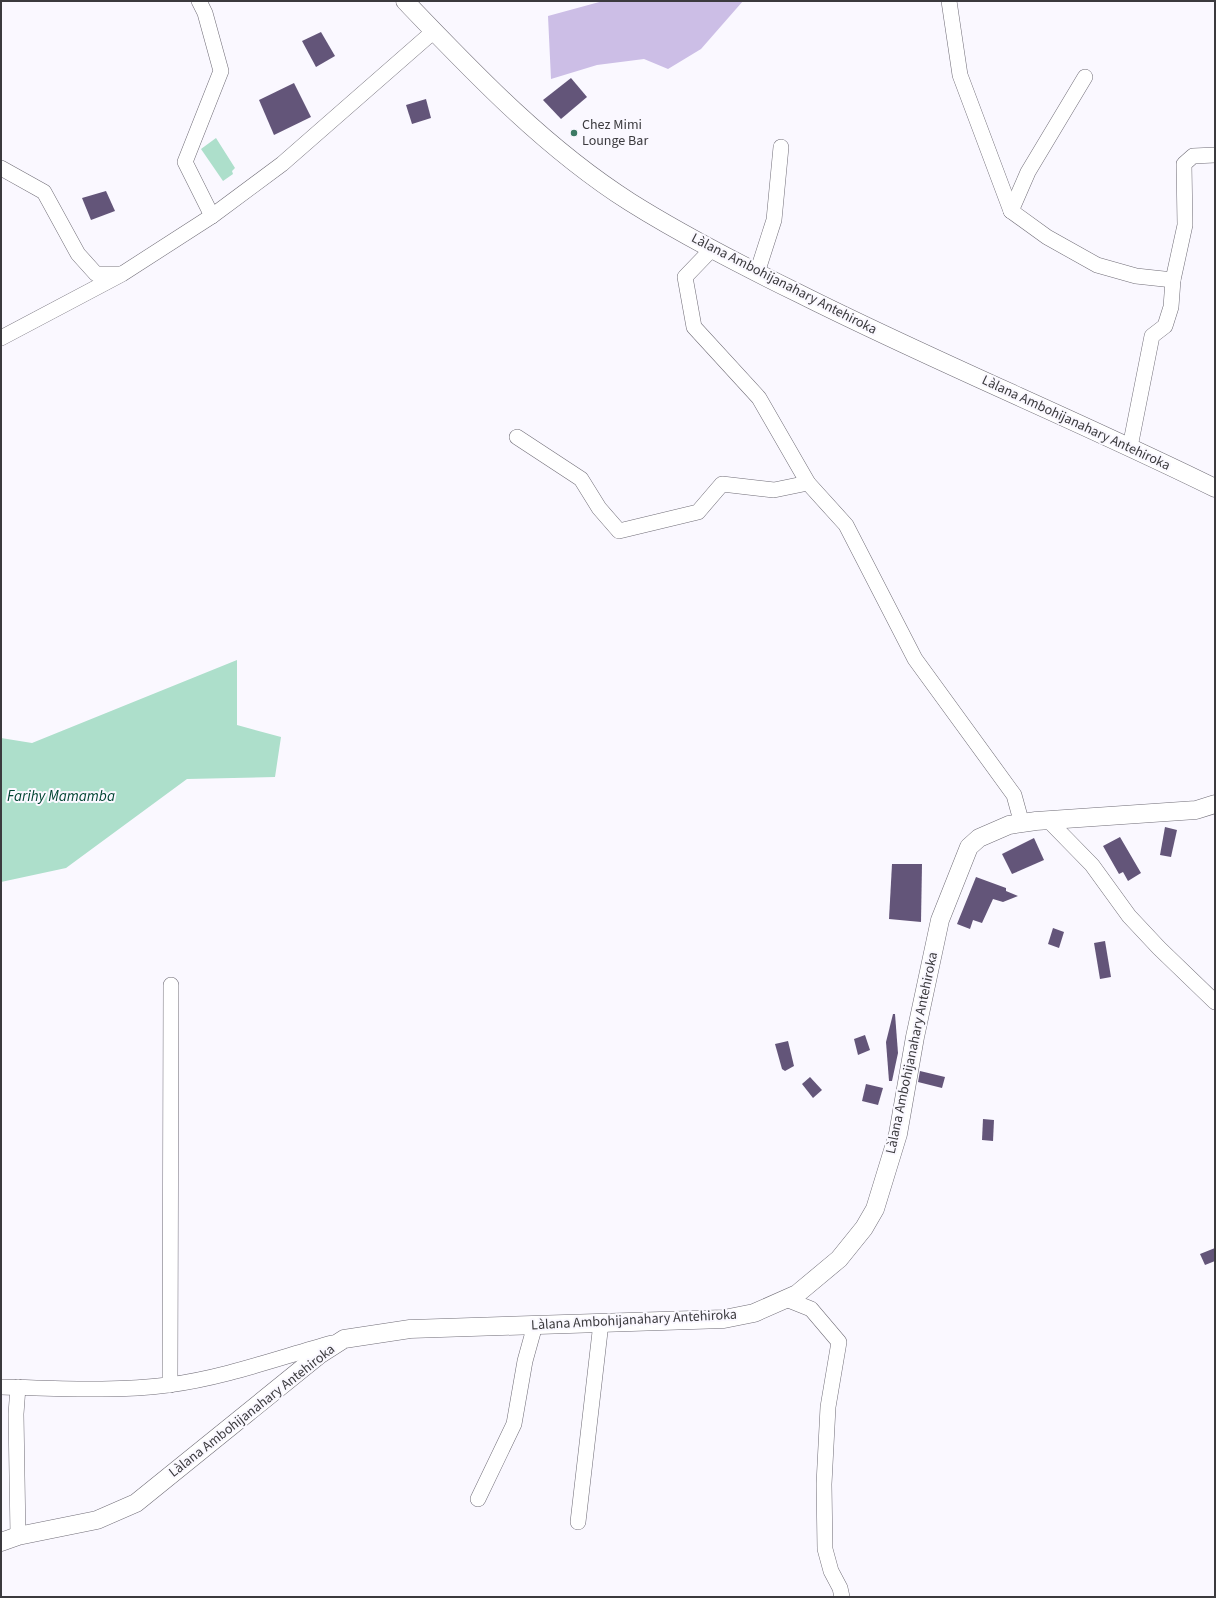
<svg xmlns="http://www.w3.org/2000/svg" width="1216" height="1598" font-family="'Source Sans 3',sans-serif">
	<style>
		.forest { fill: #ccbee6 }
		.water { fill: #addfcb }
		.building { fill: #635579 }
		.lines { fill: none; stroke-linecap: round; stroke-linejoin: round }
		.minor-casing { stroke: #706d77; stroke-width: 16 }
		.tertiary-casing { stroke: #706d77; stroke-width: 19 }
		.minor { stroke: #fff; stroke-width: 15 }
		.tertiary { stroke: #fff; stroke-width: 18 }
		.poi-dot { fill: #3d7a64; stroke: #faf8ff; stroke-width: 1.5 }
		.labels { text-anchor: middle; dominant-baseline: central; stroke-width: 4; stroke-linejoin: round; paint-order: stroke }
		.poi-label { font-size: 14px; fill: #3b3a3e; stroke: #faf8ff; text-anchor: start }
		.street-label { font-size: 14px; fill: #3b3a3e; stroke: #faf8ff }
		.water-label { font-size: 15px; font-style: italic; fill: #004432; stroke: #faf8ff }
	</style>
	<rect width="100%" height="100%" fill="#faf8ff"/>
	<path class="forest" d="M603 1H743L701 49 668 69 644 59 597 65 551 79 548 16Z"/>
	<g class="water">
		<path d="M216 138 235 168 232 171 233 174 223 181 201 149Z"/>
		<path d="M237 660V725L281 737 275 777 187 779 66 868 1 882V738L32 743Z"/>
	</g>
	<g class="building">
		<path d="M321 32 335 56 316 67 302 41Z"/>
		<path d="M571 78 587 97 561 119 543 100Z"/>
		<path d="M294 83 311 117 274 135 259 100Z"/>
		<path d="M426 99 431 118 412 124 406 105Z"/>
		<path d="M106 191 115 211 91 220 82 198Z"/>
		<path d="M1165 827 1177 830 1171 857 1160 855Z"/>
		<path d="M1120 837 1141 873 1128 881 1123 872 1119 874 1103 846Z"/>
		<path d="M1034 838 1044 860 1012 874 1002 854Z"/>
		<path d="M892 864H922L921 922 889 919Z"/>
		<path d="M976 877 1006 888V891L1018 896 1003 902 993 899 982 923 973 920 970 929 957 924Z"/>
		<path d="M1053 928 1064 932 1059 948 1048 944Z"/>
		<path d="M1105 941 1111 977 1100 979 1094 943Z"/>
		<path d="M893 1014H895L898 1053 892 1081H889L886 1042Z"/>
		<path d="M865 1035 870 1050 858 1055 854 1039Z"/>
		<path d="M788 1041 794 1066 785 1071 782 1069 775 1044Z"/>
		<path d="M920 1071 945 1077 942 1088 918 1082Z"/>
		<path d="M810 1077 822 1090 813 1098 802 1084Z"/>
		<path d="M866 1084 883 1088 878 1105 862 1101Z"/>
		<path d="M983 1119 994 1120 993 1141 982 1140Z"/>
		<path d="M1215 1248V1261L1205 1265 1200 1254Z"/>
	</g>
	<g class="lines">
		<g class="minor-casing">
			<g id="minor">
				<path d="M199 1 205 13 221 71 185 162 212 216"/>
				<path d="M949 1 960 75 1011 211 1047 237 1097 265 1136 276 1173 280"/>
				<path d="M1 168 44 192 78 254 96 274H120"/>
				<path d="M1011 211 1028 172 1085 77"/>
				<path d="M711 250 685 277 694 327 759 398 808 483 846 525 915 659 1014 795 1022 824"/>
				<path d="M757 273 774 220 781 147"/>
				<path d="M1 338 122 274 212 216 282 164 434 31"/>
				<path d="M517 437 581 479 599 508 619 531 698 512 722 484 774 490 808 483"/>
				<path d="M1130 447 1152 336 1165 326 1171 307 1173 280 1185 225 1184 164 1193 156 1215 155"/>
				<path d="M1049 821 1092 865 1129 916 1159 948 1215 1002"/>
				<path d="M786 1299 811 1309 839 1342 828 1407 824 1484 825 1549 831 1571 840 1588 842 1597"/>
				<path d="M170 1385 171 985"/>
				<path d="M1 1387C56 1388 113 1392 168 1385 223 1378 278 1358 332 1343"/>
				<path d="M18 1387 16 1414 18 1536"/>
				<path d="M478 1499 514 1424 525 1361 535 1325"/>
				<path d="M578 1522 601 1323"/>
			</g>
		</g>
		<g class="tertiary-casing">
			<g id="tertiary">
				<path d="M405 1C474 73 545 148 630 202 684 236 741 265 798 293 935 362 1077 420 1215 488"/>
				<path d="M1 1542 18 1536 97 1520 136 1503 319 1355 344 1339 410 1329 724 1319 754 1313 797 1294 839 1259 864 1228 875 1209 898 1134 915 1037 940 920 969 847 979 838 1009 825 1036 821 1196 810 1215 804"/>
			</g>
		</g>
		<use href="#minor" class="minor"/>
		<use href="#tertiary" class="tertiary"/>
	</g>
	<circle class="poi-dot" cx="574" cy="133" r="4"/>
	<g class="labels">
		<g class="poi-label">
			<text x="582" y="125">Chez Mimi<tspan x="582" dy="16">Lounge Bar</tspan></text>
		</g>
		<g class="street-label">
			<text transform="translate(784 284) rotate(27)">Làlana Ambohijanahary Antehiroka</text>
			<text transform="translate(1076 423) rotate(25)">Làlana Ambohijanahary Antehiroka</text>
			<text transform="translate(912 1053) rotate(-78)">Làlana Ambohijanahary Antehiroka</text>
			<text transform="translate(634 1320) rotate(-3)">Làlana Ambohijanahary Antehiroka</text>
			<text transform="translate(252 1411) rotate(-38)">Làlana Ambohijanahary Antehiroka</text>
		</g>
		<g class="water-label">
			<text x="61" y="796">Farihy Mamamba</text>
		</g>
	</g>
	<rect width="1216" height="1598" fill="none" stroke="#3b3a3e" stroke-width="4"/>
</svg>
